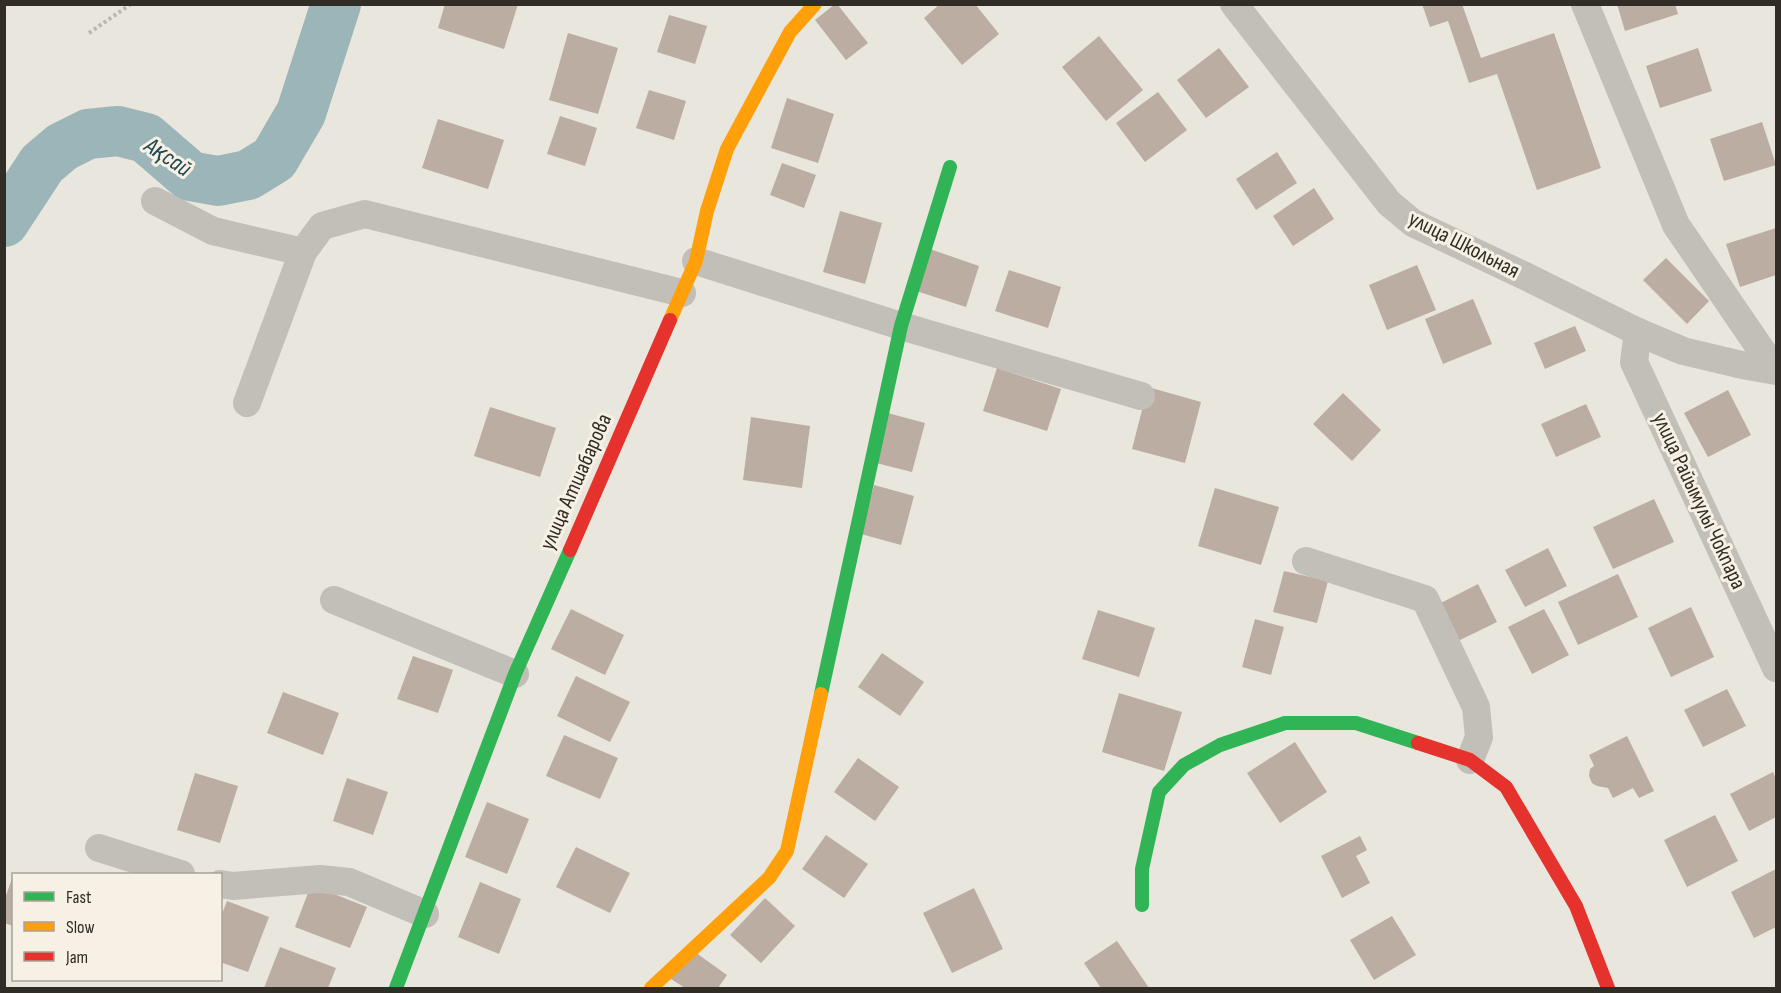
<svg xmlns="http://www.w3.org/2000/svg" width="1781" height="993" font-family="'Sofia Sans Condensed',sans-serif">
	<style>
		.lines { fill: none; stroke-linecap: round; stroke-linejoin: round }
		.river { stroke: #9cb5b8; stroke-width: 50 }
		.building { fill: #bbada1 }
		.path { stroke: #bbb6b0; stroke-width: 4; stroke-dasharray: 3 3; stroke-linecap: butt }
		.street { stroke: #c2beb8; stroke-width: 28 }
		.fast { stroke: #30b455; stroke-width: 14 }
		.slow { stroke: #ff9f0a; stroke-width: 14 }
		.jam { stroke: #e5322d; stroke-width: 14 }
		.labels { text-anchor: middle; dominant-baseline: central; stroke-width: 6; stroke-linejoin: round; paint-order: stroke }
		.street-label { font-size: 22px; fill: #322c26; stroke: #f7f1e5 }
		.water-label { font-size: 24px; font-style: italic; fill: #20464f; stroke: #f7f1e5 }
	</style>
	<rect width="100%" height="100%" fill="#e9e6de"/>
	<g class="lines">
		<path class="river" d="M4 222 42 164 62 147 88 134 118 131 146 138 190 176 218 181 248 175 274 159 301 113 336 4"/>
	</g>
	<g class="building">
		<path d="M445 4H518L504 49 438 28Z"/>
		<path d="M835 4H837L868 43 846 60 815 20Z"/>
		<path d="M940 4H975L999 34 962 65 924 18Z"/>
		<path d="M1422 4H1462L1481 58 1554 33 1601 168 1537 190 1497 74 1469 83 1448 21 1430 27Z"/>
		<path d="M1617 4H1675L1678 14 1625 31Z"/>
		<path d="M669 15 707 26 695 64 657 52Z"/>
		<path d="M568 33 618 48 598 114 549 100Z"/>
		<path d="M1099 36 1143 90 1106 121 1062 67Z"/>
		<path d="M1219 48 1249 87 1206 118 1177 80Z"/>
		<path d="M1698 48 1712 91 1660 108 1646 66Z"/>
		<path d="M649 90 686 101 674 140 636 128Z"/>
		<path d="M1158 92 1187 130 1145 162 1116 123Z"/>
		<path d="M787 98 834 114 818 163 771 148Z"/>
		<path d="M560 116 597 128 585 166 547 154Z"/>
		<path d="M438 119 504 140 488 189 422 168Z"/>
		<path d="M1762 122 1776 165 1724 181 1710 139Z"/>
		<path d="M1277 152 1297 183 1256 210 1236 179Z"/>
		<path d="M782 163 816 175 804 208 770 195Z"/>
		<path d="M1314 188 1334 219 1293 246 1273 216Z"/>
		<path d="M840 211 882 223 865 284 823 272Z"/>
		<path d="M1776 228V275L1740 287 1726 244Z"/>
		<path d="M927 248 979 266 966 307 913 290Z"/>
		<path d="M1666 258 1709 301 1687 324 1643 280Z"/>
		<path d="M1417 265 1436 310 1387 330 1369 285Z"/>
		<path d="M1009 270 1061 287 1048 328 995 311Z"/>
		<path d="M1473 299 1492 344 1443 364 1425 319Z"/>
		<path d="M1575 326 1586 351 1545 369 1534 343Z"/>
		<path d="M997 368 1061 389 1047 431 983 411Z"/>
		<path d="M1148 387 1201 402 1185 463 1132 449Z"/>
		<path d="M1728 390 1751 435 1708 457 1684 413Z"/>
		<path d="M1343 393 1381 430 1352 461 1313 424Z"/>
		<path d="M1586 404 1601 437 1556 457 1541 424Z"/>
		<path d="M490 407 556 428 540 477 474 456Z"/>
		<path d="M884 412 925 423 912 472 872 462Z"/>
		<path d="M751 417 810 426 802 488 743 480Z"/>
		<path d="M874 485 914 496 901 545 861 534Z"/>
		<path d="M1215 488 1279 507 1261 565 1198 546Z"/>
		<path d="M1654 499 1674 542 1613 569 1593 527Z"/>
		<path d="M1548 548 1567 586 1525 607 1505 570Z"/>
		<path d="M1284 571 1328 581 1317 623 1273 612Z"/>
		<path d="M1618 574 1638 617 1578 645 1558 602Z"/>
		<path d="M1478 584 1497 622 1454 643 1435 606Z"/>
		<path d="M1691 607 1714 657 1671 677 1648 628Z"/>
		<path d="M571 609 624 635 605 675 551 649Z"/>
		<path d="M1544 609 1569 655 1532 674 1508 627Z"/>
		<path d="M1098 610 1155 628 1139 677 1082 659Z"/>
		<path d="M1255 619 1284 627 1271 675 1242 667Z"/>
		<path d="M882 653 924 682 900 716 858 687Z"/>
		<path d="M413 656 453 670 438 713 397 699Z"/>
		<path d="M576 676 630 702 610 742 557 716Z"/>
		<path d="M1727 689 1746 726 1703 747 1684 710Z"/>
		<path d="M283 692 339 713 323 755 267 733Z"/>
		<path d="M1119 693 1182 712 1164 771 1102 752Z"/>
		<path d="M564 735 618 758 600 799 546 776Z"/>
		<path d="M1627 736 1654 791 1639 798 1633 788 1613 798 1608 788 1597 786 1592 783 1589 776 1590 769 1594 766 1589 755Z"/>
		<path d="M1295 742 1327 792 1280 823 1247 773Z"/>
		<path d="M858 758 899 787 875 821 834 792Z"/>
		<path d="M1773 772 1776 779V817L1749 831 1730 794Z"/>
		<path d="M195 773 238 786 220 843 177 830Z"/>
		<path d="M347 778 388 792 373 835 333 821Z"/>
		<path d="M487 802 529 819 507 874 465 857Z"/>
		<path d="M1715 815 1738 861 1687 887 1664 840Z"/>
		<path d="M826 835 868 864 844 898 802 869Z"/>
		<path d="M1360 836 1367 850 1356 856 1370 883 1342 898 1321 856Z"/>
		<path d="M576 847 630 873 610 913 556 887Z"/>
		<path d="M1776 869V927L1754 938 1731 892Z"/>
		<path d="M13 876H14V926L4 923V901Z"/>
		<path d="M480 882 521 899 499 954 458 937Z"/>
		<path d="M311 885 367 907 350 948 295 927Z"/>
		<path d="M974 888 1003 949 952 973 923 913Z"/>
		<path d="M765 898 795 926 761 963 730 935Z"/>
		<path d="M227 901 269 917 248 972 220 962V919Z"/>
		<path d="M1392 916 1416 955 1374 980 1350 940Z"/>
		<path d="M1117 941 1149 988H1101L1084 963Z"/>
		<path d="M280 947 336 968 328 988H264Z"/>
		<path d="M692 950 727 975 718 988H685L671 979Z"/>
	</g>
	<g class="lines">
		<path class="path" d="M89 33 131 4"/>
		<g class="street">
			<path d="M1234 4 1389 203 1413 223 1525 276 1638 332 1683 351 1742 365 1776 371"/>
			<path d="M1585 4 1676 225 1775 370"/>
			<path d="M155 201 213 231 303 252"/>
			<path d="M696 261 901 326 1141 396"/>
			<path d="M1638 332 1634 362 1776 668"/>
			<path d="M247 403 303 252 322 226 365 214 682 293"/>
			<path d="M1306 561 1425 599 1476 707 1479 737 1470 760"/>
			<path d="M334 600 515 674"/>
			<path d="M99 848 181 874"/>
			<path d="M220 884 233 886 320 879 349 882 425 914"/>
		</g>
		<g class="fast">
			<path d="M821 694 901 326 950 167"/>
			<path d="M1142 905V869L1159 792 1184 765 1220 745 1285 723H1356L1418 743"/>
			<path d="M396 988 515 674 570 550"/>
		</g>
		<g class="slow">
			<path d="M670 320 696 261 707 211 727 149 790 32 815 4"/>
			<path d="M651 988 769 878 787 851 821 694"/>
		</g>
		<g class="jam">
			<path d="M570 550 670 320"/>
			<path d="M1418 743 1470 760 1506 787 1576 906 1608 988"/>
		</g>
	</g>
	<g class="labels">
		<g class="street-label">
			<text transform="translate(1464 245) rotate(27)">улица Школьная</text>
			<text transform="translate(576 482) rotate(-66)">улица Атшабарова</text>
			<text transform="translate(1699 501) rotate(65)">улица Райымулы Чокпара</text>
		</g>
		<g class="water-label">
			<text transform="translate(168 157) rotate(34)">Ақсай</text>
		</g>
	</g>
	<rect width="1781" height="993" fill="none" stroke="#322c26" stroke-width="12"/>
	<rect x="12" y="873" width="210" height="108" fill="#f7f1e5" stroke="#a8a299" stroke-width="1.5"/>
	<rect x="24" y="892" width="30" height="9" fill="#30b455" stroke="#a8a299" stroke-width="1.5"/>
	<text x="66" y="903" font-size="18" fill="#322c26">Fast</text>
	<rect x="24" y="922" width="30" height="9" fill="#ff9f0a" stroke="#a8a299" stroke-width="1.5"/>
	<text x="66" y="933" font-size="18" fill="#322c26">Slow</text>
	<rect x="24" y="952" width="30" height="9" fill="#e5322d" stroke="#a8a299" stroke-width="1.5"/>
	<text x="66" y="963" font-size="18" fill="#322c26">Jam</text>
</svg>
